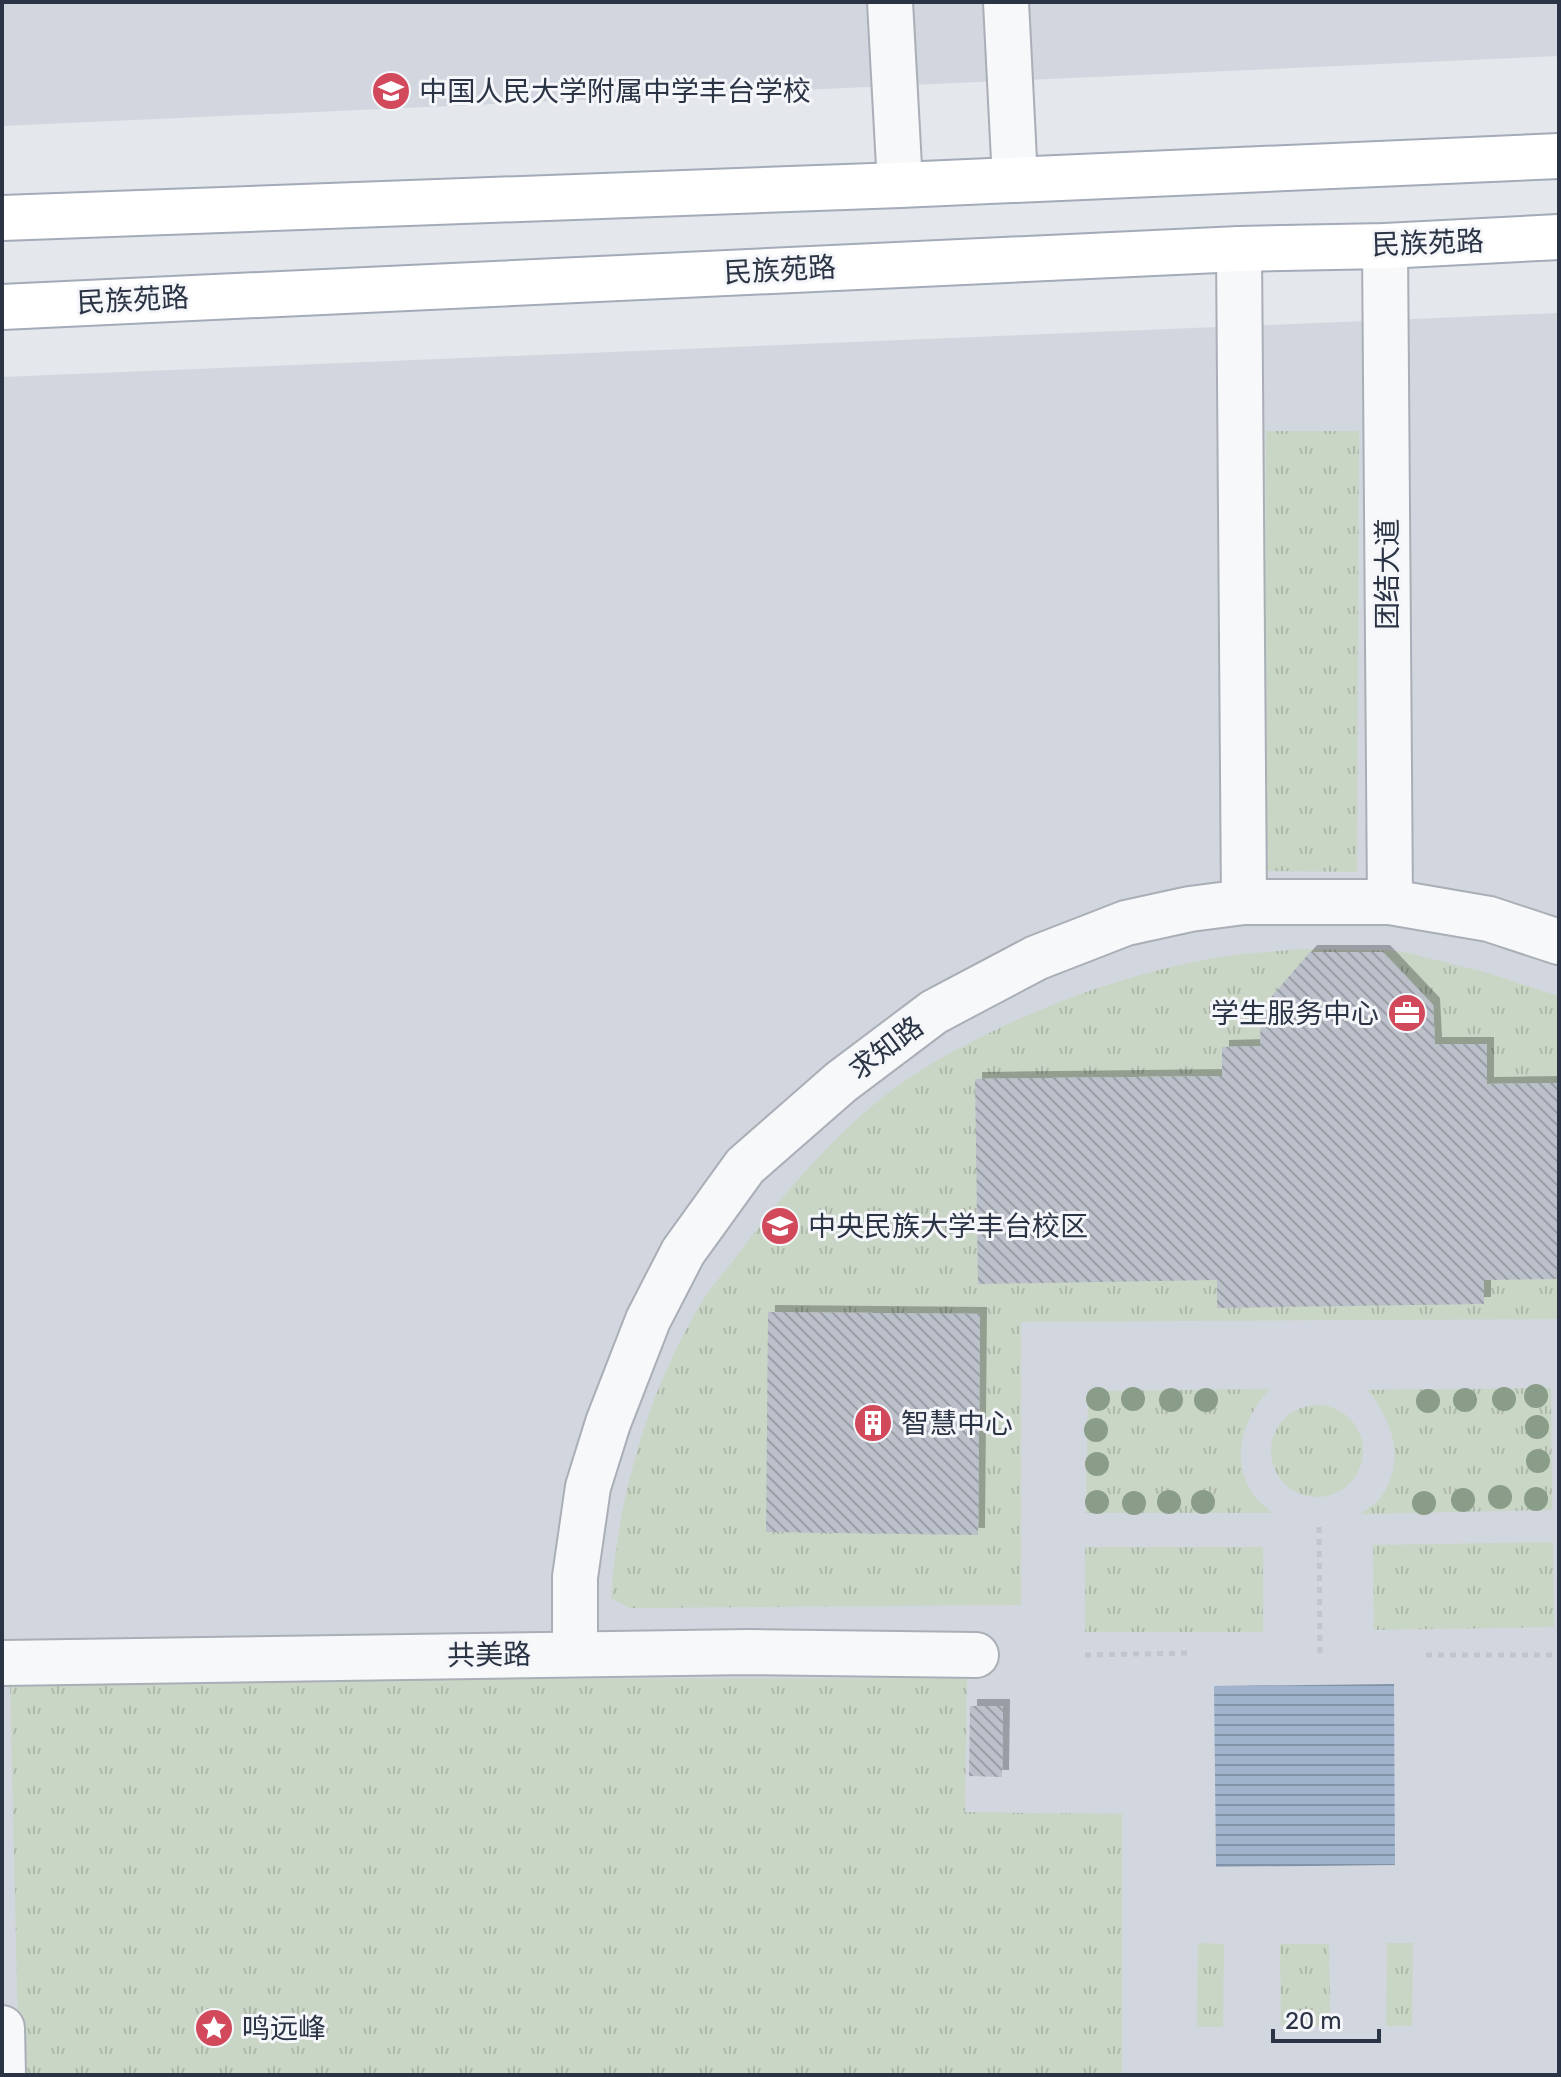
<svg xmlns="http://www.w3.org/2000/svg" width="1561" height="2077" font-family="Rubik,'Noto Sans SC',sans-serif">
	<style>
		.built { fill: #d2d6de }
		.grass { fill: url(#grass-tufts) }
		.water { fill: url(#water-rules) }
		.building { fill: url(#building-back-hatch); filter: url(#shadow) }
		.lines { fill: none; stroke-linecap: round; stroke-linejoin: round }
		.minor-casing { stroke: #a9aeb7; stroke-width: 48 }
		.major-casing { stroke: #a3abb8; stroke-width: 48 }
		.path { stroke: #c2c5cb; stroke-width: 5; stroke-dasharray: 6 6; stroke-linecap: butt }
		.minor { stroke: #f7f8fa; stroke-width: 44 }
		.major { stroke: #fff; stroke-width: 44 }
		.tree { fill: #899d89 }
		.labels { text-anchor: middle; dominant-baseline: central; stroke-width: 6; stroke-linejoin: round; paint-order: stroke }
		.poi-label { font-size: 28px; fill: #2b3445; stroke: #f4f6f9; text-anchor: start }
		.street-label { font-size: 28px; fill: #2b3445; stroke: #f4f6f9 }
	</style>
	<defs>
		<pattern id="grass-tufts" width="24" height="20" patternUnits="userSpaceOnUse" patternTransform="scale(2)"><rect width="24" height="20" fill="#c9d6c5"/><path d="M3 7l-1-3M5 7V3M7 7l1-3M15 17l-1-3M17 17v-4M19 17l1-3" fill="none" stroke="#adb8ab"/></pattern>
		<pattern id="water-rules" width="6" height="5" patternUnits="userSpaceOnUse" patternTransform="scale(2)"><rect width="6" height="5" fill="#9fb4cc"/><path d="M0 2.5h6" fill="none" stroke="#8293a7"/></pattern>
		<pattern id="building-back-hatch" width="6" height="6" patternUnits="userSpaceOnUse" patternTransform="scale(2)"><rect width="6" height="6" fill="#bbc0ca"/><path d="M-1 5l2 2M0 0l6 6M5-1l2 2" fill="none" stroke="#989da6"/></pattern>
		<filter id="shadow"><feDropShadow dx="7" dy="-7" stdDeviation="0" flood-color="#0004"/></filter>
	</defs>
	<rect width="100%" height="100%" fill="#e4e7ec"/>
	<g class="built">
		<path d="M2 2H1559V56L2 126Z"/>
		<path d="M1559 313V2075H2V377Z"/>
	</g>
	<g class="grass">
		<path d="M1266 431H1359L1357 872 1264 871Z"/>
		<path d="M1300 949 1400 951 1488 973 1559 996V1319L1021 1322V1605L629 1608 611 1598C618 1494 649 1389 703 1300 713 1285 725 1271 736 1257 756 1231 775 1205 797 1181 836 1136 881 1093 933 1063 1020 1013 1117 975 1215 958 1243 953 1272 952 1300 949Z"/>
		<path d="M1551 1388 1552 1510 1361 1514C1367 1509 1376 1504 1381 1497 1406 1463 1393 1419 1367 1390Z"/>
		<path d="M1270 1389C1243 1417 1229 1461 1254 1496 1259 1502 1267 1508 1273 1513H1086L1088 1391Z"/>
		<circle cx="1317" cy="1451" r="46"/>
		<path d="M1553 1542 1554 1627 1374 1630 1373 1545Z"/>
		<rect x="1085" y="1547" width="178" height="85"/>
		<path d="M967 1678 965 1812 1122 1814V2075H19L10 1679Z"/>
		<path d="M1198 1943 1224 1944 1223 2027H1197Z"/>
		<path d="M1387 1943H1413L1412 2026H1386Z"/>
		<path d="M1280 1944H1329L1330 2026H1281Z"/>
	</g>
	<path class="water" d="M1394 1684 1395 1865 1216 1867 1214 1686Z"/>
	<g class="building">
		<path d="M1310 952H1383L1433 1005 1435 1044H1487V1084L1559 1083V1279L1484 1280V1304L1217 1308V1280L978 1284 975 1079 1222 1076V1047L1260 1046 1261 1009Z"/>
		<path d="M768 1312 980 1314 978 1535 766 1532Z"/>
		<path d="M970 1706H1003L1002 1777 969 1776Z"/>
	</g>
	<g class="lines">
		<g class="minor-casing">
			<g id="minor">
				<path d="M890 2 900 185"/>
				<path d="M1006 2 1015 180"/>
				<path d="M1385 246 1390 902"/>
				<path d="M1239 249 1244 902"/>
				<path d="M575 1654V1577L588 1487 608 1423 648 1320 683 1252 745 1166 841 1082 934 1012 1036 958 1126 923 1190 909 1244 902H1390L1489 919 1559 942"/>
				<path d="M2 1663 750 1652 976 1655"/>
				<path d="M2 2028 3 2075"/>
			</g>
		</g>
		<g class="major-casing">
			<g id="major">
				<path d="M2 218 900 185 1559 156"/>
				<path d="M2 307 1239 249 1385 246 1559 237"/>
			</g>
		</g>
		<g class="path">
			<path d="M1319 1527 1320 1653"/>
			<path d="M1085 1655 1192 1653"/>
			<path d="M1426 1655H1559"/>
		</g>
		<use href="#minor" class="minor"/>
		<use href="#major" class="major"/>
	</g>
	<g class="tree">
		<circle cx="1536" cy="1396" r="12"/>
		<circle cx="1098" cy="1399" r="12"/>
		<circle cx="1133" cy="1399" r="12"/>
		<circle cx="1504" cy="1399" r="12"/>
		<circle cx="1171" cy="1400" r="12"/>
		<circle cx="1206" cy="1400" r="12"/>
		<circle cx="1465" cy="1400" r="12"/>
		<circle cx="1428" cy="1401" r="12"/>
		<circle cx="1537" cy="1427" r="12"/>
		<circle cx="1096" cy="1430" r="12"/>
		<circle cx="1538" cy="1461" r="12"/>
		<circle cx="1097" cy="1464" r="12"/>
		<circle cx="1500" cy="1497" r="12"/>
		<circle cx="1536" cy="1499" r="12"/>
		<circle cx="1463" cy="1500" r="12"/>
		<circle cx="1097" cy="1502" r="12"/>
		<circle cx="1169" cy="1502" r="12"/>
		<circle cx="1203" cy="1502" r="12"/>
		<circle cx="1134" cy="1503" r="12"/>
		<circle cx="1424" cy="1503" r="12"/>
	</g>
	<defs>
		<g id="school-disc" transform="scale(2)"><circle r="9.5" fill="#d1495b" stroke="#f4f6f9"/><path d="M0-5L7-2L0 1L-7-2ZM-4 1L0 2.5L4 1V4Q0 6-4 4Z" fill="#fff"/></g>
		<g id="office-disc" transform="scale(2)"><circle r="9.5" fill="#d1495b" stroke="#f4f6f9"/><path d="M-6-3h4V-5.5h4V-3h4V5H-6ZM-1-4.5V-3h2v-1.5ZM-6 0V1H6V0Z" fill="#fff"/></g>
		<g id="university-disc" transform="scale(2)"><circle r="9.5" fill="#d1495b" stroke="#f4f6f9"/><path d="M0-5L7-2L0 1L-7-2ZM-4 1L0 2.5L4 1V4Q0 6-4 4Z" fill="#fff"/></g>
		<g id="building-disc" transform="scale(2)"><circle r="9.5" fill="#d1495b" stroke="#f4f6f9"/><path d="M-4-6H4V6H1V3H-1V6H-4ZM-2.5-4.3h1.7v1.8h-1.7ZM.8-4.3h1.7v1.8H.8ZM-2.5-1h1.7V.8h-1.7ZM.8-1h1.7V.8H.8Z" fill="#fff"/></g>
		<g id="sight-disc" transform="scale(2)"><circle r="9.5" fill="#d1495b" stroke="#f4f6f9"/><path d="M0-6L1.8-2.2L6-1.7L2.9 1.2L3.7 5.4L0 3.3L-3.7 5.4L-2.9 1.2L-6-1.7L-1.8-2.2Z" fill="#fff"/></g>
	</defs>
	<g fill-rule="evenodd">
		<use href="#school-disc" x="391" y="91"/>
		<use href="#office-disc" x="1407" y="1013"/>
		<use href="#university-disc" x="780" y="1226"/>
		<use href="#building-disc" x="873" y="1423"/>
		<use href="#sight-disc" x="214" y="2028"/>
	</g>
	<g class="labels">
		<g class="poi-label">
			<text x="419" y="91">中国人民大学附属中学丰台学校</text>
			<text x="1379" y="1013" text-anchor="end">学生服务中心</text>
			<text x="808" y="1226">中央民族大学丰台校区</text>
			<text x="901" y="1423">智慧中心</text>
			<text x="242" y="2028">鸣远峰</text>
		</g>
		<g class="street-label">
			<text transform="translate(1428 243) rotate(-2)">民族苑路</text>
			<text transform="translate(780 270) rotate(-3)">民族苑路</text>
			<text transform="translate(133 300) rotate(-3)">民族苑路</text>
			<text transform="translate(1387 574) rotate(-90)">团结大道</text>
			<text transform="translate(886 1048) rotate(-37)">求知路</text>
			<text transform="translate(489 1655) rotate(-1)">共美路</text>
		</g>
	</g>
	<rect width="1561" height="2077" fill="none" stroke="#2b3445" stroke-width="8"/>
	<path d="M1273 2029v12h106v-12" fill="none" stroke="#2b3445" stroke-width="4"/>
	<text x="1285" y="2029" font-size="24" fill="#2b3445" stroke="#f4f6f9" stroke-width="6" paint-order="stroke">20 m</text>
</svg>
